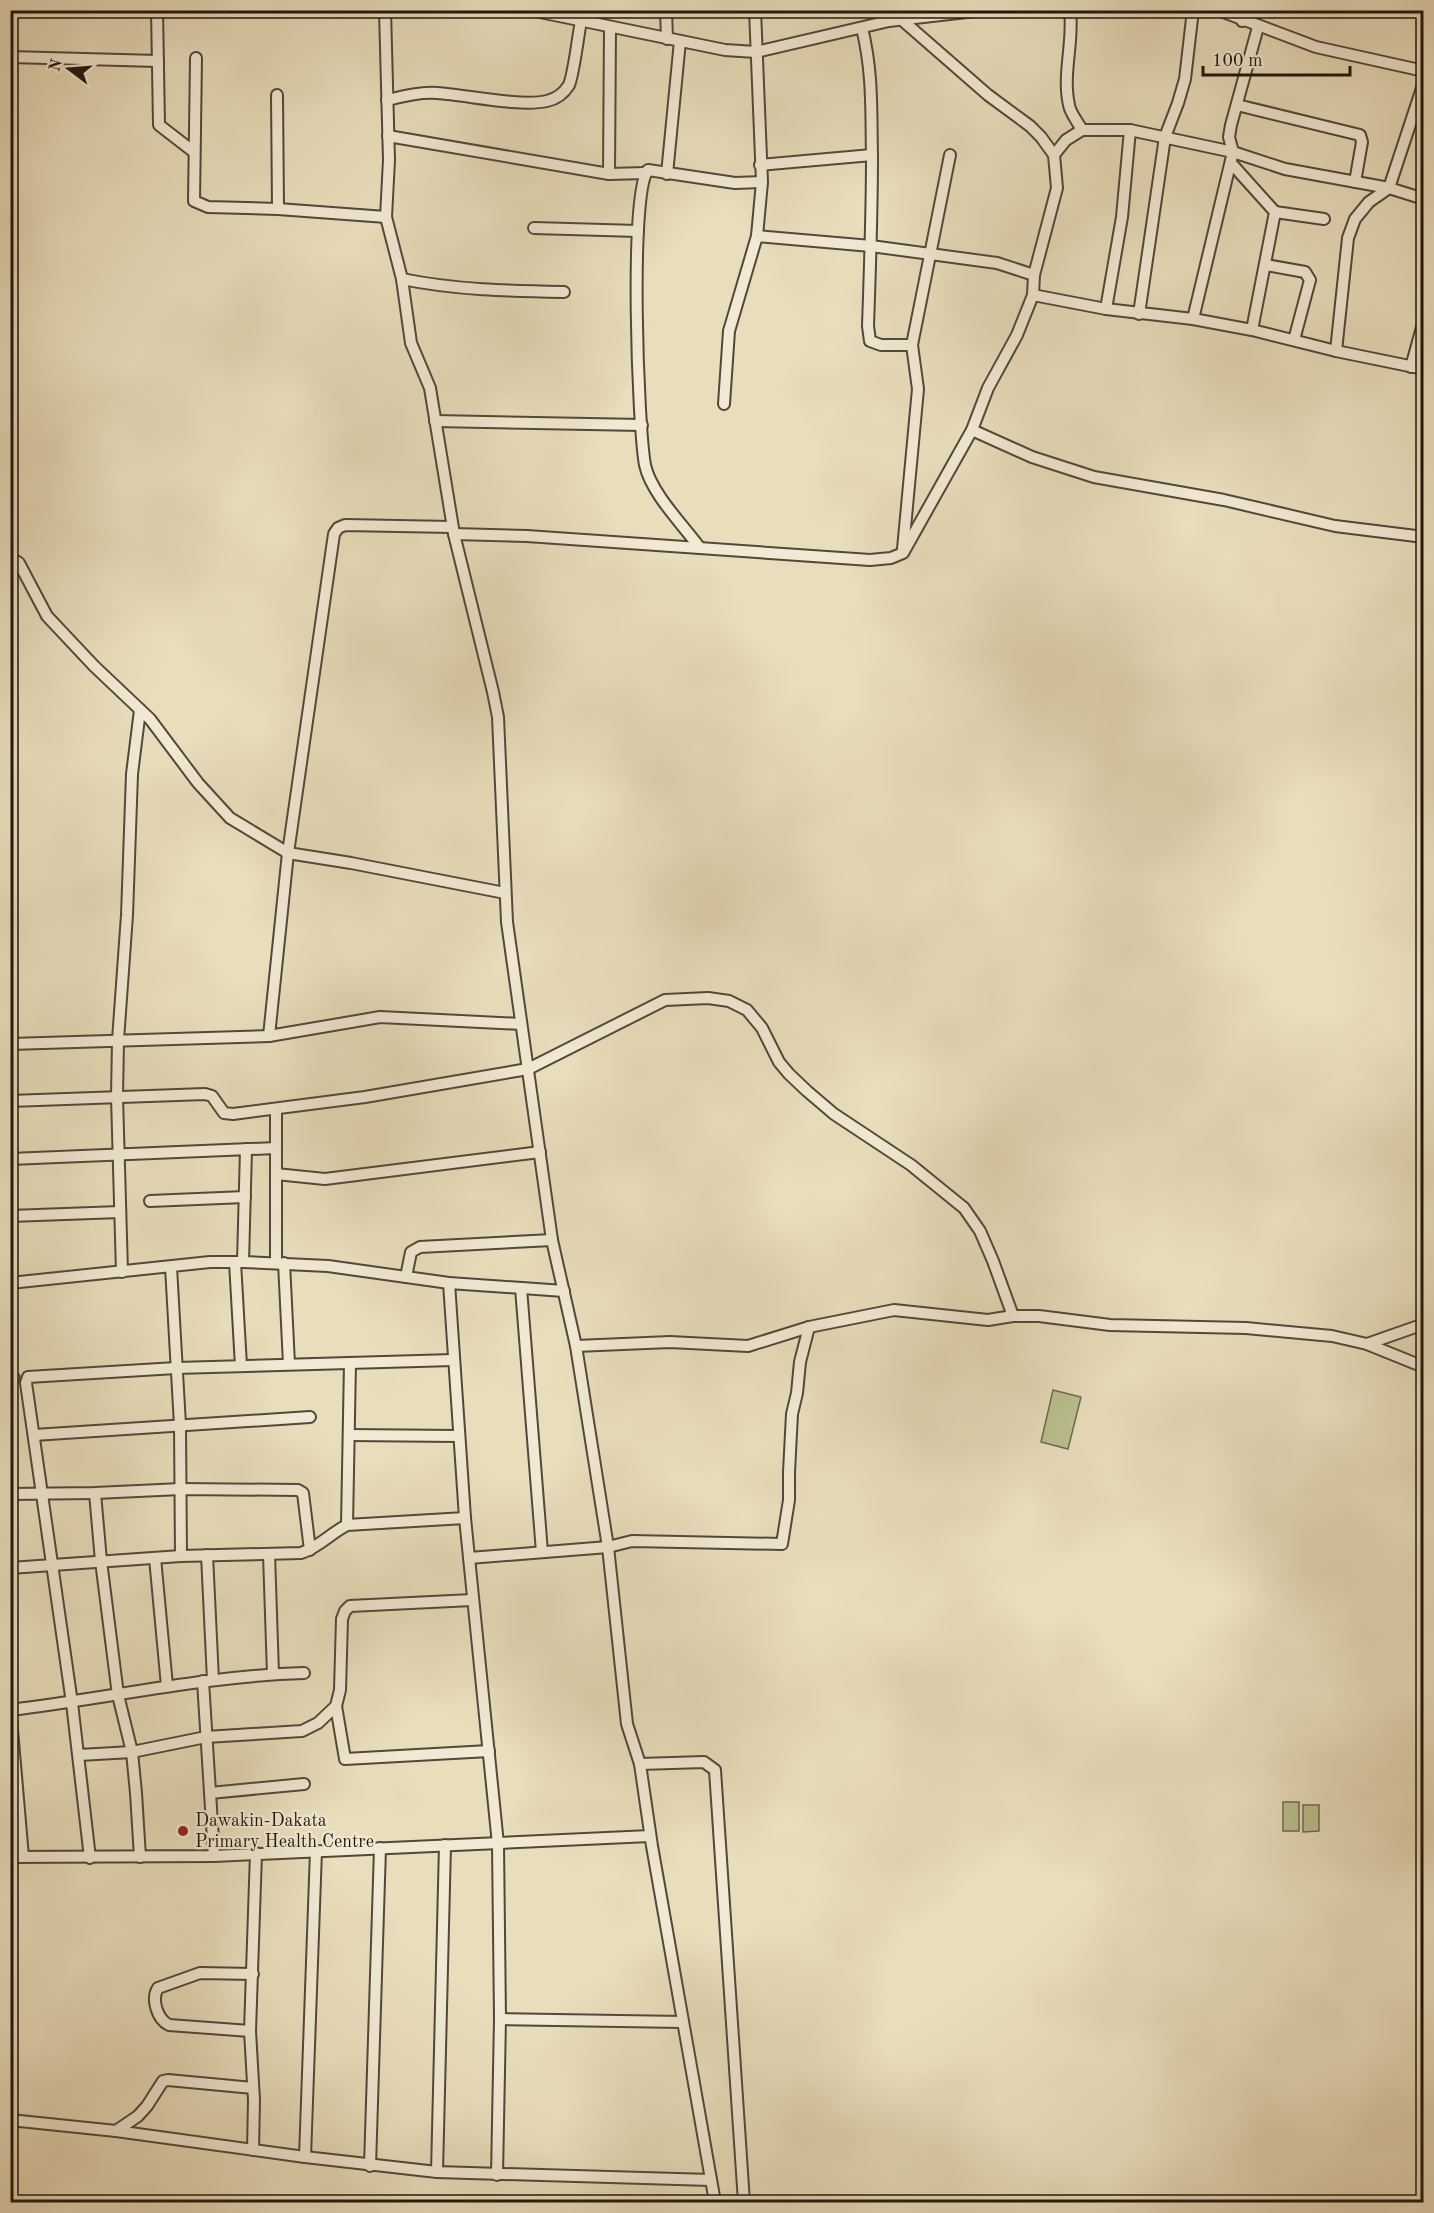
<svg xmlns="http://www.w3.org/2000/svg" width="1434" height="2213" font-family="'Old Standard TT',serif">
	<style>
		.green { fill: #bac08e; stroke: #6c6b4e; stroke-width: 1.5 }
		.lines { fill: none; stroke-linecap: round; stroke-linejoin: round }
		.minor-casing { stroke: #524839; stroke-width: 14 }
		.minor { stroke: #f1e9d3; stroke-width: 10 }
		.poi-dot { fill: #8f2418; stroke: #f1e9d3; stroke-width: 2 }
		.labels { text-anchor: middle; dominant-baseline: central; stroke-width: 4.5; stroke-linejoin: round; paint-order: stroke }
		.poi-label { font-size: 18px; fill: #1f160d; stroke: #f1e9d3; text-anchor: start }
	</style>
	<rect width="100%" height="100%" fill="#e9ddbc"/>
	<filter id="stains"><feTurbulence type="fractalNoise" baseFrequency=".00333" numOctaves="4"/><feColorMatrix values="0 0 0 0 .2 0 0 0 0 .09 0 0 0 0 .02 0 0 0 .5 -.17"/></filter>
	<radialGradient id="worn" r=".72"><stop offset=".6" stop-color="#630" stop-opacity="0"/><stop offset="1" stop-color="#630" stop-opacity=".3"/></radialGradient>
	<g class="green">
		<path d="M1053 1390 1081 1397 1068 1449 1041 1442Z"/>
		<rect x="1283" y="1802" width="16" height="29"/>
		<path d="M1303 1805H1319V1831L1303 1832Z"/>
	</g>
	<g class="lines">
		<g class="minor-casing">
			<g id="minor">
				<path d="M157 10 159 125 194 152"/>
				<path d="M385 10 389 160 386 217 402 279 411 343 430 388 454 534 493 692 498 717 507 922 552 1240 576 1346 608 1547 627 1724 640 1764 652 1846 715 2202"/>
				<path d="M530 10 725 50 756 52 889 21 984 10"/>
				<path d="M666 10 667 39"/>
				<path d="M1070 10C1074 42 1062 74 1069 105 1070 113 1078 122 1082 130"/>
				<path d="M1218 10 1316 47 1424 71"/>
				<path d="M1242 21 1249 10"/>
				<path d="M862 28C873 73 871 110 872 156 872 213 870 269 868 326L870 341 881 345H912L918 389 903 549"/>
				<path d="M10 57 158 61"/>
				<path d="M196 58 194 201 208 207 278 209 386 217"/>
				<path d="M277 95 278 209"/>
				<path d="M387 100C404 96 419 92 437 93 468 95 519 107 547 101 556 99 564 93 569 85 574 73 578 36 581 21"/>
				<path d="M1237 105 1360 135 1362 142 1355 182"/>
				<path d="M388 136 609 174 645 173"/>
				<path d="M1054 155 1066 140 1082 130H1130L1233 152 1229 137 1231 125 1258 27"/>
				<path d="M1231 163 1275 212 1252 330"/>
				<path d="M760 165 872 155"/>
				<path d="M609 174 610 27"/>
				<path d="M667 174 680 41"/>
				<path d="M1275 212 1324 219"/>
				<path d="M534 228 638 231"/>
				<path d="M757 236 871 246 997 263 1034 275"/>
				<path d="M1266 265 1305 272 1310 280 1294 340"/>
				<path d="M402 279C456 290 509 291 564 292"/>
				<path d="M1033 295 1106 309 1193 319 1252 330 1336 351 1424 369"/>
				<path d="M1106 309 1122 217 1130 130"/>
				<path d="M1139 314 1165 137 1178 103 1185 79 1193 10"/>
				<path d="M1193 319 1233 152 1285 169 1389 188 1424 199"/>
				<path d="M912 345 950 155"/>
				<path d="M1336 351 1348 238 1355 219 1369 202 1389 188 1424 82"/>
				<path d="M1411 367 1424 320"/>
				<path d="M724 404 729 331 757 236 762 182 755 10"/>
				<path d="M435 421 642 425"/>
				<path d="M972 430 1032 457 1094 477 1224 500 1335 526 1424 537"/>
				<path d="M454 534 527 536 870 560 891 558 903 553 972 430 988 388 1017 335 1033 295 1034 275 1057 188 1054 155 1041 137 1030 126 988 95 902 20"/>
				<path d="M700 548C683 525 651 493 645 465 638 427 629 193 648 170L735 183 762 182"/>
				<path d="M10 557 19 563 47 616 94 666 150 719 198 783 230 818 288 853 351 863 505 893"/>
				<path d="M269 1036 288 853 334 534 338 528 345 525 452 527"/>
				<path d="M10 1044 269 1036 380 1017 521 1024"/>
				<path d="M10 1101 205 1094 212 1096 224 1113 233 1114 365 1097 528 1069 665 1000 708 998 729 1001 747 1010 762 1028 779 1062 789 1074 807 1091 834 1114 911 1165 964 1208 980 1231 993 1261 1013 1316"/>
				<path d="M10 1159 276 1148"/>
				<path d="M276 1174 325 1179 540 1152"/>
				<path d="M150 1201 245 1197"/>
				<path d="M10 1216 120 1212"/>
				<path d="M235 1262 241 1366"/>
				<path d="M243 1262 246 1149"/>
				<path d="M276 1263V1109"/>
				<path d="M284 1263 289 1364"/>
				<path d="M171 1267 180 1425 181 1556"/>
				<path d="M122 1272 117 1097 118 1040 127 915 132 774 140 710"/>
				<path d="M406 1277 411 1252 420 1247 552 1240"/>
				<path d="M10 1283 210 1262H243L328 1266 449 1283 564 1291"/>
				<path d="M449 1283 465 1518 498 1844 500 2019 497 2175"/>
				<path d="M521 1288 542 1552"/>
				<path d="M1367 1344 1424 1324"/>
				<path d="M576 1346 670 1342 748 1346 809 1327 894 1310 988 1320 1013 1316H1039L1110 1325 1246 1328 1332 1336 1367 1344 1424 1367"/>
				<path d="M10 1378H14"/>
				<path d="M34 1435 310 1417"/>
				<path d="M349 1435 458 1436"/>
				<path d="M95 1493 101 1561 118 1695 132 1752 136 1793 140 1857"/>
				<path d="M10 1494 95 1493 181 1489 298 1490 303 1493 310 1550"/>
				<path d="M347 1525 350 1363"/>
				<path d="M269 1554 273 1674"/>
				<path d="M207 1555 213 1680"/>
				<path d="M155 1558 167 1686"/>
				<path d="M469 1558 608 1547 632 1541 782 1544 789 1500V1472L792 1414 797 1393 800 1362 809 1327"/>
				<path d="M10 1568 181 1556 301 1553C318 1548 331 1533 347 1525L465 1518"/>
				<path d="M203 1681 214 1856"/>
				<path d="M336 1706 345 1759 489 1751"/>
				<path d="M10 1707 23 1857"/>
				<path d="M10 1710C109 1698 205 1676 304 1673"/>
				<path d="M79 1755 132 1752 206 1737 302 1731 318 1723 336 1706 340 1690 342 1619 345 1611 350 1606 472 1600"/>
				<path d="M640 1764 704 1762 715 1770 744 2202"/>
				<path d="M210 1793 304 1784"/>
				<path d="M10 1857 214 1856 650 1836"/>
				<path d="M90 1858 72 1703 26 1383 28 1377 176 1368 453 1360"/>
				<path d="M500 2019 683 2022"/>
				<path d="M250 2031 169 2025C157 2019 151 1999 158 1988L200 1973 253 1974"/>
				<path d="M10 2120 116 2131 305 2157 437 2172 711 2180"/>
				<path d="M116 2131 138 2116 147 2106 163 2081 168 2080 253 2088"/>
				<path d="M253 2150 254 2100 250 2031 256 1853"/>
				<path d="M305 2157 316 1851"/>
				<path d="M370 2166 380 1848"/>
				<path d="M437 2172 445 1845"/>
			</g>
		</g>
		<use href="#minor" class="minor"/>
	</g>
	<circle class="poi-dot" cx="183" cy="1831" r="6"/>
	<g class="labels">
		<g class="poi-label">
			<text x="195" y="1821">Dawakin-Dakata<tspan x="195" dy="21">Primary Health Centre</tspan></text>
		</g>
	</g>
	<rect width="1434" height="2213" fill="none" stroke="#e9ddbc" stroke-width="36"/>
	<rect x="12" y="12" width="1410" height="2189" fill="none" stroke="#1f160d" stroke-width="3"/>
	<rect x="18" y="18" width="1398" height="2177" fill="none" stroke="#1f160d" stroke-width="1.5"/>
	<g transform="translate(69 69) rotate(286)" stroke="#f1e9d3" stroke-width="4.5" paint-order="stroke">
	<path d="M0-4.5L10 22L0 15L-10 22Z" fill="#1f160d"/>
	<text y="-9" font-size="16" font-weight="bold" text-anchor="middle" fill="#1f160d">N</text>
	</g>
	<path d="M1203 66v9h147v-9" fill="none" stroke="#1f160d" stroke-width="3"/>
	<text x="1212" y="66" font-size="18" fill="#1f160d" stroke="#f1e9d3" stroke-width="4.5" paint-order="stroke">100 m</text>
	<rect width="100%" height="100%" filter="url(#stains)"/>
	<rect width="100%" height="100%" fill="url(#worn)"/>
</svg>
